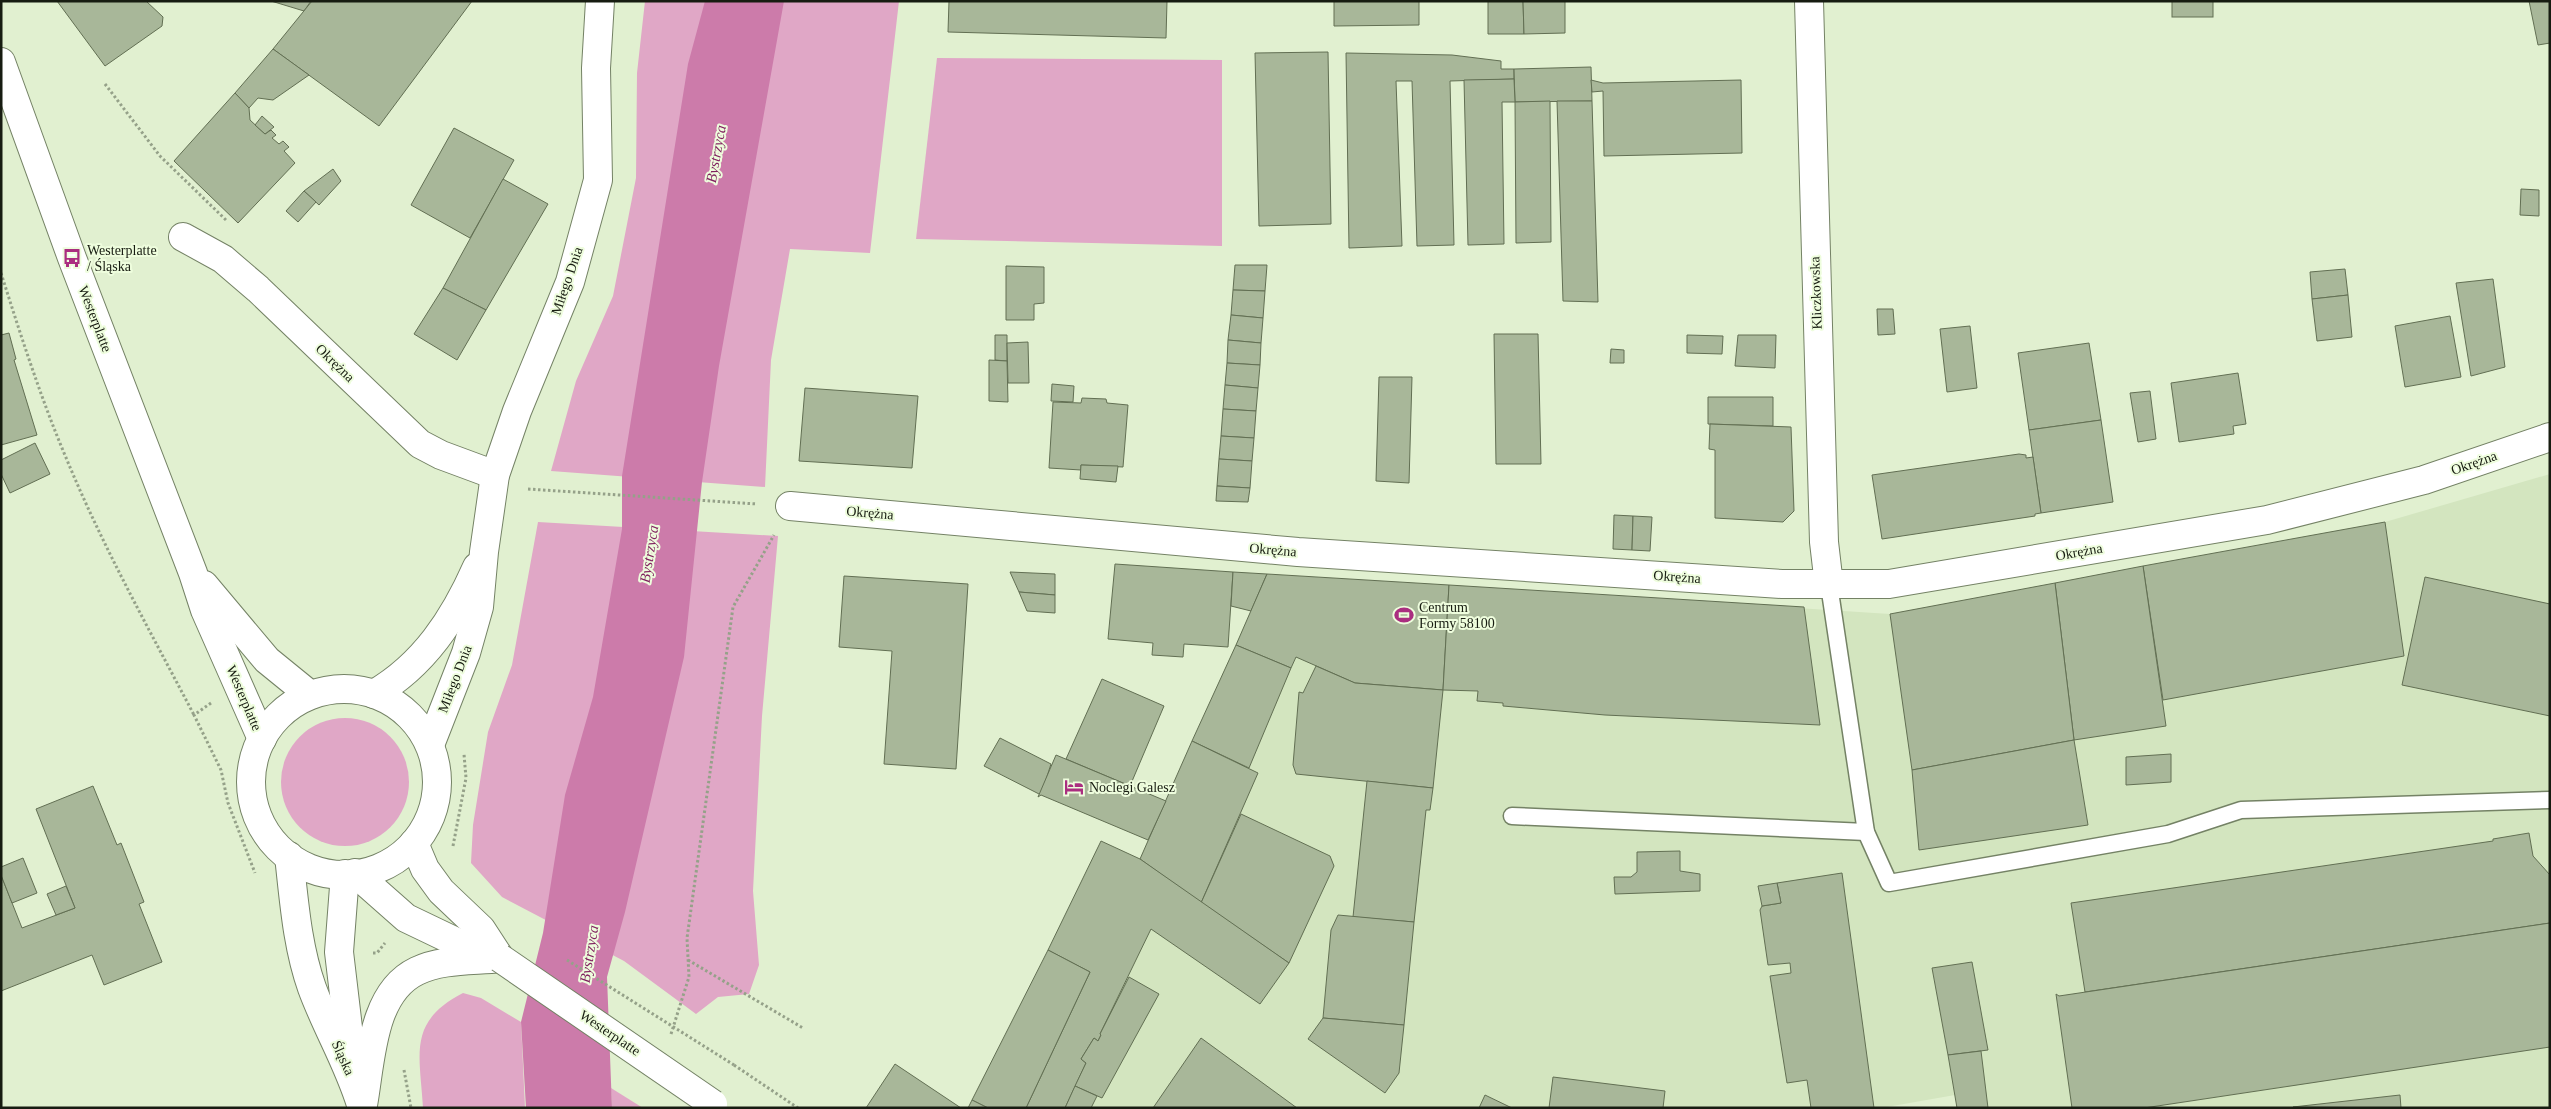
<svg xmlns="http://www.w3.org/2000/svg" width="2551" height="1109" font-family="'Times New Roman',serif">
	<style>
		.built { fill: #d3e5bf }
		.green { fill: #e0a7c6 }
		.water { fill: #cc7baa }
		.building { fill: #a8b799; stroke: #626f53 }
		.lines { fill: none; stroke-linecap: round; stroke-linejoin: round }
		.service-casing { stroke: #748265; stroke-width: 19 }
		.minor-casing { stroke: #748265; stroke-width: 30 }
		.tertiary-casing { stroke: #748265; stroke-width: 30 }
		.path { stroke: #95a189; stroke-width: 3; stroke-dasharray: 2.5 2.5; stroke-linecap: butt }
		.service { stroke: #fff; stroke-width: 16 }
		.minor { stroke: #fff; stroke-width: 28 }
		.tertiary { stroke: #fff; stroke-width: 28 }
		.tertiary-bridge-casing { stroke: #748265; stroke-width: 30; stroke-linecap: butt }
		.path-bridge { stroke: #95a189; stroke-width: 3; stroke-dasharray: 2.5 2.5; stroke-linecap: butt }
		.tertiary-bridge { stroke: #fff; stroke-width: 28 }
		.labels { text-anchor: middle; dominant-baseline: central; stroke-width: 4; stroke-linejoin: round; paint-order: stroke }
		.poi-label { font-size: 14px; fill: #171c11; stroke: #eefddd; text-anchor: start }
		.street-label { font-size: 14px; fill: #171c11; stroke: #eefddd }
		.water-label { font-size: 15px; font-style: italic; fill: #80215f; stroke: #eefddd }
	</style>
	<rect width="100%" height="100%" fill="#e1f0d0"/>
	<path class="built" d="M2550 474V1108H1957L1955 1095 1881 1108H1026L1090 972 1267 574 1890 614 2385 522Z"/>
	<g class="green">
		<path d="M645 1H899L870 253 790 249 771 360 765 487 551 471 576 381 613 296 636 178 637 73Z"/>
		<path d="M937 58 1222 60V246L916 239Z"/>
		<path d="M538 522 778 536 762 716 753 891 759 965 749 994 718 997 696 1014 624 961 502 897 471 863 473 825 488 732 512 665Z"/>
		<circle cx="345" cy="782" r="64"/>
		<path d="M463 993 481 998 521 1022 525 1108H423C420 1054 407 1022 463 993Z"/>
		<path d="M611 1088 643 1108H612Z"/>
	</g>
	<path class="water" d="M705 1H784L719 366 702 482 684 657 625 912 607 977 612 1108H526L521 1022 543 933 565 795 593 697 622 529V476L688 64Z"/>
	<g class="building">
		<path d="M57 1H146L163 17 162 26 105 66Z"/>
		<path d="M271 1H311L304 11Z"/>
		<path d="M472 1 379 126 273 49 312 1Z"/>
		<path d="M949 1H1167L1166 38 948 32Z"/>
		<path d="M1334 1H1419V25L1334 26Z"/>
		<path d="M1488 1H1523L1524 34H1488Z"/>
		<path d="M1523 1H1565V33L1524 34Z"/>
		<rect x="2172" y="1" width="41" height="16"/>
		<path d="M2529 1H2550V43L2538 45Z"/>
		<path d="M273 49 309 75 273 100 258 98 249 108 235 93Z"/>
		<path d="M1328 52 1331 224 1259 226 1255 53Z"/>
		<path d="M1346 53 1452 55 1501 61V69H1514V79L1450 81 1454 245 1417 246 1412 81H1396L1402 246 1349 248Z"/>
		<path d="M1591 67 1592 101 1515 102 1514 69Z"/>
		<path d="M1514 79 1515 102H1502L1504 244 1468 245 1464 80Z"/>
		<path d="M1591 80 1603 83 1741 80 1742 153 1604 156 1603 91 1592 92Z"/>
		<path d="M235 93 249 108 250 120 265 134 271 130 276 135 272 138 279 144 283 141 289 147 284 151 295 163 238 223 174 161Z"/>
		<path d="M1550 101 1551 242 1516 243 1515 102Z"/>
		<path d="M1557 101H1592L1598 302 1563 301Z"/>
		<path d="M262 116 274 127 265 134 255 125Z"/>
		<path d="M454 128 514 160 470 238 411 205Z"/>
		<path d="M333 169 341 181 319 205 304 191Z"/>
		<path d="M503 179 548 204 486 310 443 288Z"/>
		<path d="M2521 189 2539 190V216L2520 215Z"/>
		<path d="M304 191 316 202 298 222 286 211Z"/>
		<path d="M1235 265H1267L1265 291 1233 290Z"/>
		<path d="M1006 266 1044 267V303L1034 304V320H1006Z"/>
		<path d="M2345 269 2348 295 2312 299 2310 272Z"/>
		<path d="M2493 279 2505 367 2471 376 2456 283Z"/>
		<path d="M443 288 486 310 457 360 414 334Z"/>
		<path d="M1233 290 1265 291 1263 318 1231 315Z"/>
		<path d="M2348 295 2352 337 2317 341 2312 299Z"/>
		<path d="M1877 309H1893L1895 334 1878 335Z"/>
		<path d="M1231 315 1263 318 1261 343 1228 340Z"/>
		<path d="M2450 316 2461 377 2405 387 2395 326Z"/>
		<path d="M1970 326 1977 388 1947 392 1940 329Z"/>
		<path d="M9 333 16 359 14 360 37 435 1 445V335Z"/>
		<path d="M1494 334H1538L1541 464H1496Z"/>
		<path d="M995 335H1007V361L995 360Z"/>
		<path d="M1687 335 1723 336 1722 354 1687 353Z"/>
		<path d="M1738 335H1776L1775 368 1735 366Z"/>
		<path d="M1228 340 1261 343 1260 365 1227 363Z"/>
		<path d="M1028 342 1029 383H1008L1007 343Z"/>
		<path d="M2089 343 2101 420 2029 430 2018 353Z"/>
		<path d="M1611 349 1624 350V363H1610Z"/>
		<path d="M989 360 1007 361 1008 402 989 401Z"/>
		<path d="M1227 363 1260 365 1258 388 1225 385Z"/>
		<path d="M2238 373 2246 424 2233 426 2234 434 2179 442 2171 383Z"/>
		<path d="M1379 377H1412L1409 483 1376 481Z"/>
		<path d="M1052 384 1074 386 1073 402 1051 401Z"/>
		<path d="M1225 385 1258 388 1256 411 1223 409Z"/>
		<path d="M805 388 918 396 912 468 799 461Z"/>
		<path d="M2150 391 2156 439 2138 442 2130 393Z"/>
		<path d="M1708 397H1773V426L1708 424Z"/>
		<path d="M1082 398 1106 399 1107 403 1128 405 1123 467 1081 465V470L1049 468 1053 402 1081 403Z"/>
		<path d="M1223 409 1256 411 1254 438 1221 436Z"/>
		<path d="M2101 420 2113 502 2041 513 2029 430Z"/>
		<path d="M1710 424 1791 427 1794 511 1783 522 1715 518V450L1709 449Z"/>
		<path d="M1221 436 1254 438 1252 461 1219 459Z"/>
		<path d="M35 443 50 474 10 493 1 474V460Z"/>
		<path d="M2019 454 2026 455V458L2033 457 2041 513 2035 514V516L1882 539 1872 475Z"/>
		<path d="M1219 459 1252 461 1250 488 1217 486Z"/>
		<path d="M1081 465 1118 466 1116 482 1080 479Z"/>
		<path d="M1217 486 1250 488 1248 502 1216 501Z"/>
		<path d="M1614 515 1633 516 1632 550 1613 549Z"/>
		<path d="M1633 516 1652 517 1650 551 1632 550Z"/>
		<path d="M2385 522 2404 656 2163 700 2143 566Z"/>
		<path d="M1115 564 1233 572 1228 647 1184 644 1183 657 1152 655 1153 643 1108 639Z"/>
		<path d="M2143 566 2166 726 2074 740 2055 583Z"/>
		<path d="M1010 572 1055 574V595L1019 592Z"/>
		<path d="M1233 572 1267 574 1251 611 1231 606Z"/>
		<path d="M1267 574 1449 585 1443 690 1355 683 1296 657 1291 668 1236 645Z"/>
		<path d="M844 576 968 584 956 769 884 764 892 651 839 647Z"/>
		<path d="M2425 577 2550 604V716L2402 685Z"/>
		<path d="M2055 583 2074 740 1912 770 1890 614Z"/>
		<path d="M1449 585 1804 607 1820 725 1605 715 1503 706V703L1477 701 1478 691 1443 690Z"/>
		<path d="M1019 592 1055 595V613L1027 611Z"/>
		<path d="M1236 645 1291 668 1249 768 1192 741Z"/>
		<path d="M1316 666 1355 683 1443 690 1433 788 1296 774 1293 765 1299 692 1303 693Z"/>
		<path d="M1102 679 1164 706 1130 786 1066 759Z"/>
		<path d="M1000 738 1051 764 1041 795 984 766Z"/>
		<path d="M2074 740 2088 825 1919 850 1912 770Z"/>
		<path d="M1192 741 1258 773 1201 903 1140 859Z"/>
		<path d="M2171 754V782L2126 785V757Z"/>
		<path d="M1056 755 1166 801 1148 840 1041 795 1038 797Z"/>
		<path d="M1367 781 1433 788 1430 810H1426L1414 922 1353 917Z"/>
		<path d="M93 786 117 845 121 843 144 902 139 904 162 962 104 985 92 955 1 991V875L22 928 75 908 36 809Z"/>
		<path d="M1241 814 1330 856 1334 866 1289 963 1201 903Z"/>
		<path d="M2529 833 2533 856 2550 875V923L2085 992 2071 903 2493 841V839Z"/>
		<path d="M1101 841 1140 859 1289 963 1260 1004 1151 929 1100 1034 1101 1035 1098 1041 1094 1038 1081 1059 1086 1063 1065 1108H1026L1090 972 1048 950Z"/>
		<path d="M1680 851V871L1700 874V891L1615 894 1614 877H1631L1637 872V852Z"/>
		<path d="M23 858 37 893 12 903 1 875V867Z"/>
		<path d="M1842 873 1874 1108H1811L1807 1080 1787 1083 1770 976 1791 973 1790 963 1768 965 1760 910 1762 906 1781 903 1777 883Z"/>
		<path d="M1777 883 1781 903 1762 906 1758 886Z"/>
		<path d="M66 886 75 908 56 915 47 894Z"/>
		<path d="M1338 915 1414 922 1404 1025 1323 1018 1331 930Z"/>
		<path d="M2550 923V1047L2144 1108H2072L2056 994 2059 996Z"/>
		<path d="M1048 950 1090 972 1026 1108H988L972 1100Z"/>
		<path d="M1972 962 1988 1050 1948 1055 1932 968Z"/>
		<path d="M1129 977 1159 994 1102 1098 1075 1086 1086 1063 1081 1059 1094 1038 1098 1041 1101 1035 1100 1034Z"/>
		<path d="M1323 1018 1404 1025 1399 1073 1385 1093 1308 1039Z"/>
		<path d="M1201 1038 1297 1108H1153Z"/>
		<path d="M1981 1051 1988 1108H1957L1948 1055Z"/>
		<path d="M895 1064 961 1108H866Z"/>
		<path d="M1553 1077 1665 1091 1663 1108H1549Z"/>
		<path d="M1075 1086 1097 1096 1091 1108H1065Z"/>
		<path d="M1485 1095 1512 1108H1479Z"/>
		<path d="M2400 1095 2401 1108 2293 1107Z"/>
		<path d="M972 1100 988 1108H968Z"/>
	</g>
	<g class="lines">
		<g class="service-casing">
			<g id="service">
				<path d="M1829 585 1866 832 1889 883 2168 834 2241 810 2550 800"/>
				<path d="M1512 816 1866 832"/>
			</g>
		</g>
		<g class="minor-casing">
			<g id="minor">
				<path d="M1809 1 1824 542 1829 585"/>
				<path d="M183 237 223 259 258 289 420 444 441 455 495 475"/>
				<path d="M790 506 1298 552 1782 584H1889L2267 520 2424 480 2550 437"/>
				<path d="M374 694C424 665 454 619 477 567"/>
				<path d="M430 745 466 653 479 607 484 552 495 475 517 411 570 282 598 180 596 68 600 1"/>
			</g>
		</g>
		<g class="tertiary-casing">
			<g id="tertiary">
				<path d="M1 62 72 258 193 573 205 610 262 739"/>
				<path d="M204 585 267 660 310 695"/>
				<circle cx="344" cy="782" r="93"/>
				<path d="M414 843 425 869 441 891 481 929 500 958"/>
				<path d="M289 856C294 900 297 946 312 988 327 1029 350 1066 362 1108"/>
				<path d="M355 873 406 918 454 941 494 956"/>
				<path d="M345 874 339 952 351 1053"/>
				<path d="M363 1105C371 1062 371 993 417 971 441 959 474 961 500 958"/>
			</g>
		</g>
		<g class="path">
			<path d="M105 84 160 156 226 220"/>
			<path d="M1 273C21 336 41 399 67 460 103 547 150 631 194 715"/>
			<path d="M528 489 757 504"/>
			<path d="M211 703 194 715 221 770 228 803 255 873"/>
			<path d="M453 846 466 778 464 754"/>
			<path d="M373 953H377L385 943"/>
			<path d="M688 960 803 1028"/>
			<path d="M671 1034 689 977 687 938 733 607 774 535"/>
			<path d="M734 1065 798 1108"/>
			<path d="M404 1070 411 1108"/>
		</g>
		<use href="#service" class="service"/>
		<use href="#minor" class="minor"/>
		<use href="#tertiary" class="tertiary"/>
		<g class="tertiary-bridge-casing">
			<path id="tertiary-bridge" d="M500 958 713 1104"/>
		</g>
		<path class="path-bridge" d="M567 960 734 1065"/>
		<use href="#tertiary-bridge" class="tertiary-bridge"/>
	</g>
	<defs>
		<g id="bus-bare" transform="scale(1.5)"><path d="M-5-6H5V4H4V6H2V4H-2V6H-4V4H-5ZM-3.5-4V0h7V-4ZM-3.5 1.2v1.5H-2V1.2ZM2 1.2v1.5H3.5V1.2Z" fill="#aa2e80" stroke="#eefddd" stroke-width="2.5" paint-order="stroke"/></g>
		<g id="stadium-bare" transform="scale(1.5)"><path d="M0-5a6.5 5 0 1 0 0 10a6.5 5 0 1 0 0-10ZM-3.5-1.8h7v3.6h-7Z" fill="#aa2e80" stroke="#eefddd" stroke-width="2.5" paint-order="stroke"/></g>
		<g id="hotel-bare" transform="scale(1.5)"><path d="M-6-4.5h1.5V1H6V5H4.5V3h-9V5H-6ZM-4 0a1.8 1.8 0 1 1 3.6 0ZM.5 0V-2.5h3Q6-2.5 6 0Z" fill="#aa2e80" stroke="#eefddd" stroke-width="2.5" paint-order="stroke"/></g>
	</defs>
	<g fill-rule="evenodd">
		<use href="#bus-bare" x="72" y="258"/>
		<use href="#stadium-bare" x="1404" y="615"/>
		<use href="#hotel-bare" x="1074" y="787"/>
	</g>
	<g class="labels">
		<g class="poi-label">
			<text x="87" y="250">Westerplatte<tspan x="87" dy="16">/ Śląska</tspan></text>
			<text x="1419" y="607">Centrum<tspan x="1419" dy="16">Formy 58100</tspan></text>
			<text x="1089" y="787">Noclegi Galesz</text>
		</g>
		<g class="street-label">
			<text transform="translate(567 281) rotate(-71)">Miłego Dnia</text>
			<text transform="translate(1816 293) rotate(-92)">Kliczkowska</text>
			<text transform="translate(95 319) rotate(69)">Westerplatte</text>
			<text transform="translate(335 363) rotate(44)">Okrężna</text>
			<text transform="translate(2474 463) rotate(-19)">Okrężna</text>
			<text transform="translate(870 513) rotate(5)">Okrężna</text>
			<text transform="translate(1273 550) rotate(5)">Okrężna</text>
			<text transform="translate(2079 552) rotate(-10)">Okrężna</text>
			<text transform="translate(1677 577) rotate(4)">Okrężna</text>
			<text transform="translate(455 679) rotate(-69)">Miłego Dnia</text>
			<text transform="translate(244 698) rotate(67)">Westerplatte</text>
			<text transform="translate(610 1033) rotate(34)">Westerplatte</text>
			<text transform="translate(343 1058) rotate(66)">Śląska</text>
		</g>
		<g class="water-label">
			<text transform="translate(716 154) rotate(-80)">Bystrzyca</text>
			<text transform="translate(649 554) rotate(-81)">Bystrzyca</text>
			<text transform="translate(589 954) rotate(-81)">Bystrzyca</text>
		</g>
	</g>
	<rect width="2551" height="1109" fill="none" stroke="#171c11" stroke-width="5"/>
</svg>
